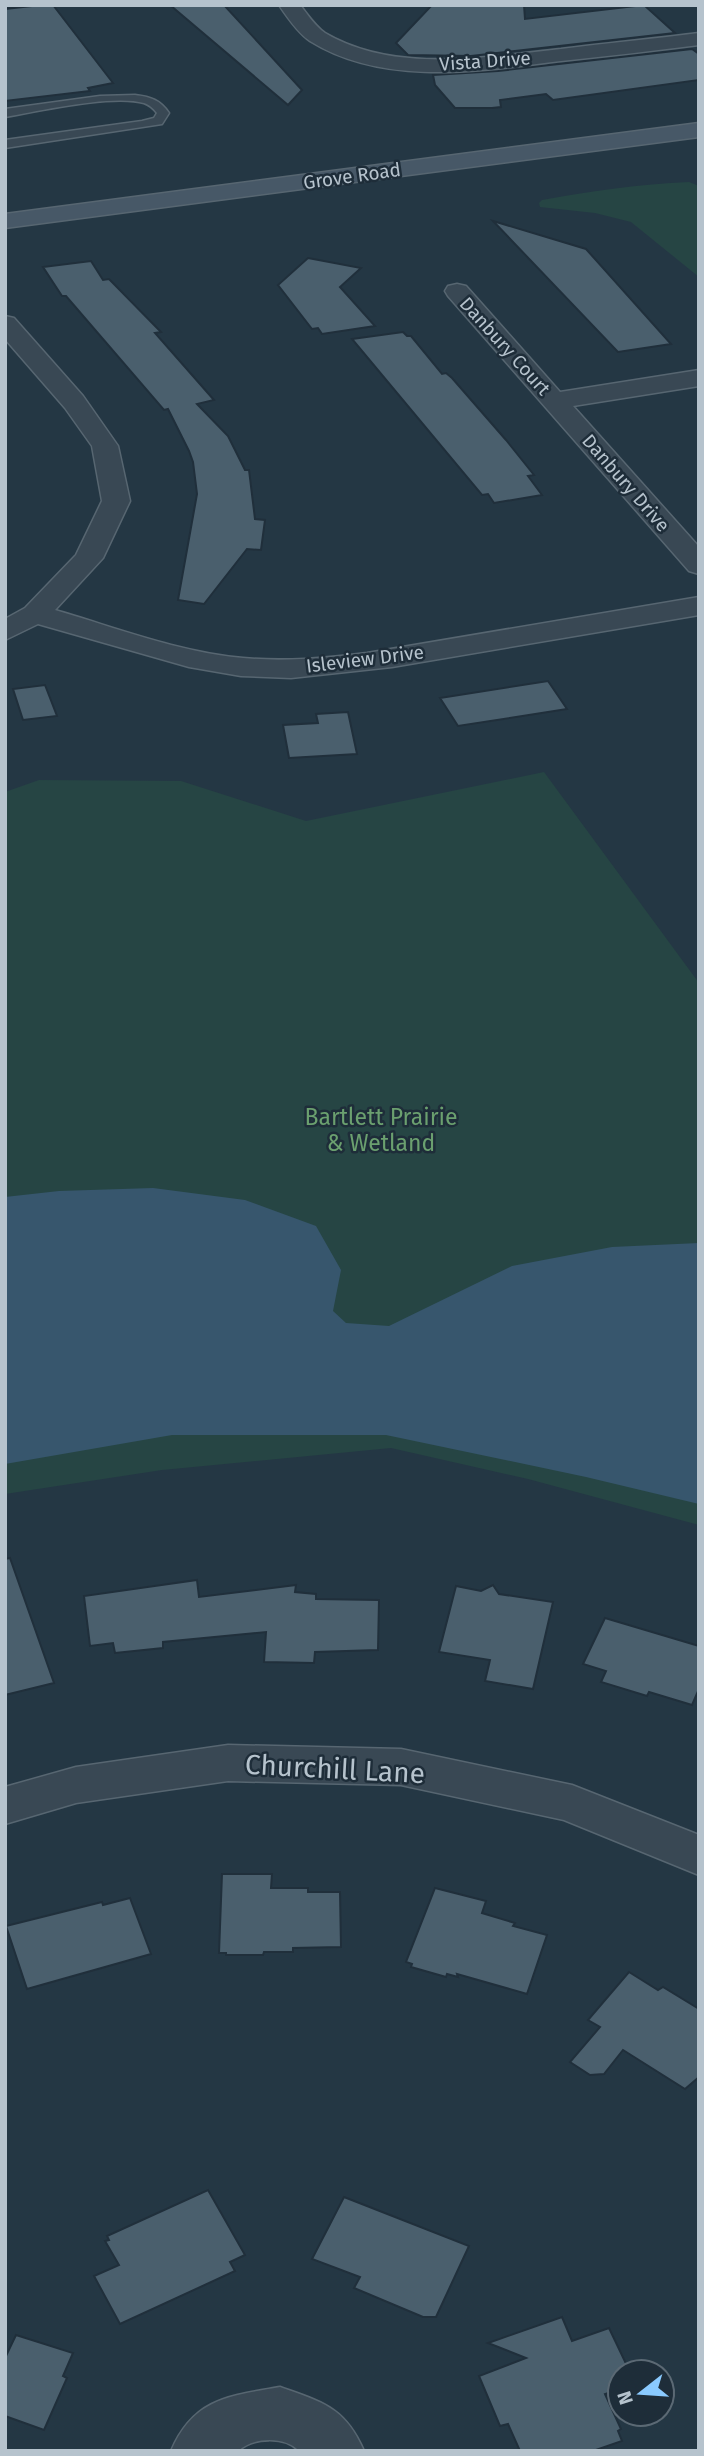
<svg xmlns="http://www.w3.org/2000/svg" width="704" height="2456" font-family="'Fira Sans',sans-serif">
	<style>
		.green { fill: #264544 }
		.water { fill: #37566d }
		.building { fill: #4a5f6d; stroke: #202f3b; stroke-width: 2 }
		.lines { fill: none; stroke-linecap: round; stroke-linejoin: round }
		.lane-casing { stroke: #576671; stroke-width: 3 }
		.street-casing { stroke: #576671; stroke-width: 3 }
		.secondary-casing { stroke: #576671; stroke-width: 3 }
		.lane { fill: #394854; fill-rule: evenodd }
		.street { fill: #394854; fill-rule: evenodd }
		.secondary { fill: #475867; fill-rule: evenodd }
		.labels { text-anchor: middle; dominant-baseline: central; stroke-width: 5; stroke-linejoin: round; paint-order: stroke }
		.far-street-label { font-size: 19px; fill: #b6c3cd; stroke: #1e2d39 }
		.park-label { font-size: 23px; fill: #6ba06f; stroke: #1e2d39 }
		.near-street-label { font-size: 28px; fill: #b6c3cd; stroke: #1e2d39 }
	</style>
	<rect width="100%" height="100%" fill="#243744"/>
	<g class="green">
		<path d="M689 182 699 186V277L631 222 595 213 540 207 539 203 542 200C591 191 639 184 689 182Z"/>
		<path d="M544 772 699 983V1525L528 1479 391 1448 162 1470 5 1494V792L39 780 181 781 306 821Z"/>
	</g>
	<path class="water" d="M153 1188 245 1200 316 1226 341 1270 333 1311 346 1323 389 1326 512 1266 612 1247 699 1243V1504L586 1477 386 1435H172L5 1464V1197L59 1191Z"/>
	<g class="building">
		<path d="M41 5H53L113 83 88 88 90 91 5 101V9Z"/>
		<path d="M170 5H224L302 90 288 105Z"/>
		<path d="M432 5H524L525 19 644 5 675 33 471 56 408 55 396 43Z"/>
		<path d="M692 49 699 54V80L553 100 546 94 500 100 501 107 492 108H455L435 85 433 75 498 71Z"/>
		<path d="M493 221 586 249 671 344 618 352Z"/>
		<path d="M308 258 361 268 340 287 375 326 322 334 318 328 312 329 278 285Z"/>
		<path d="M91 261 103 280 109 279 161 332 155 333 214 400 197 404 228 436 245 470H249L255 519 265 520 261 550 247 549 204 604 178 600 197 494 193 462 189 451 168 409 164 410 66 296H62L43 267Z"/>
		<path d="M403 332 407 336H411L442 374 446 373 452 378 506 440 534 475 528 476 542 495 494 503 488 494 482 495 352 339Z"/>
		<path d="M548 681 567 709 458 726 440 698Z"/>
		<path d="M45 685 57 716 23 720 13 689Z"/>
		<path d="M348 712 357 754 289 758 283 725 318 723 316 714Z"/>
		<path d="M10 1558 54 1683 5 1695V1559Z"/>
		<path d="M197 1580 199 1597 296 1585 295 1592 316 1594V1599L379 1600 378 1650 315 1652 314 1663 264 1662 266 1632 163 1642V1648L115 1653 113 1643 90 1646 84 1596Z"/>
		<path d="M493 1585 499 1594 553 1602 533 1689 485 1681 490 1660 439 1652 456 1586 481 1591Z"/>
		<path d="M605 1618 699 1646V1689L692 1705 649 1692 647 1696 601 1682 606 1671 583 1664Z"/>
		<path d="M222 1874H272L271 1888H308V1892H340L341 1947 293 1948V1952H264L263 1955H226V1953H219Z"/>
		<path d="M435 1888 486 1901 482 1913 515 1923 513 1926 547 1935 527 1994 457 1974 458 1977 447 1974 446 1977 411 1967 412 1964 406 1962Z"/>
		<path d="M130 1898 151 1954 27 1989 6 1926 102 1902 103 1905Z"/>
		<path d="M629 1972 658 1990 663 1987 699 2009V2077L685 2089 623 2050 604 2074 590 2075 570 2062 600 2027 588 2020Z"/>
		<path d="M208 2190 245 2255 230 2262 235 2271 120 2324 94 2276 119 2265 105 2241 109 2240 107 2236Z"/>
		<path d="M344 2197 469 2246 436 2317H423L354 2288 360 2277 312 2259Z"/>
		<path d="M562 2317 572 2341 609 2328 630 2372H620V2389L605 2394 621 2429 618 2431 622 2441 593 2451H520L508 2424 500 2426 479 2376 526 2358 488 2343Z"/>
		<path d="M16 2335 73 2353 63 2376 67 2378 44 2430 5 2416V2358Z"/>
	</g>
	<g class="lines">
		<g class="lane-casing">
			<path id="lane" d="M135 95C151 97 160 100 169 113L162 124 5 148V140L142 121 154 118 157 113C153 108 150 105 144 103 113 94 39 111 5 117V109L100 96Z"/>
		</g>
		<g class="street-casing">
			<g id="street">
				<path d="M279 5H300C308 15 315 26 325 33 395 74 485 57 561 49 607 43 653 39 699 33V45C653 51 607 56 561 61 480 71 384 87 310 41 298 33 287 17 279 5Z"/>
				<path d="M457 284 466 286 560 392 699 370V386L573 406 699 547V574L689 571 448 296 445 291 448 286Z"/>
				<path d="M5 316 14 318 83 396 118 446 130 501 103 558 55 610C117 628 178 652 243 658 285 662 326 658 367 653L699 597V615L392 667 291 678 241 676 189 667 38 624 5 640V619L25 608 76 555 102 501 92 446 65 408 5 339Z"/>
				<path d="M228 1745 401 1749 572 1785 699 1835V1875L564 1820 401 1785 228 1781 76 1803 5 1824V1787L76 1767Z"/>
				<path d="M280 2387C322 2402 345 2407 364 2451H299C285 2436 253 2437 238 2451H171C194 2398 229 2396 280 2387Z"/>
			</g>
		</g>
		<g class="secondary-casing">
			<path id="secondary" d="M699 123V137L5 228V214Z"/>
		</g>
		<use href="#lane" class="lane"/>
		<use href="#street" class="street"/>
		<use href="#secondary" class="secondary"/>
	</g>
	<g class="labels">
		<g class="far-street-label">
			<text transform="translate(485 61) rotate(-4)">Vista Drive</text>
			<text transform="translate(352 176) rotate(-8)">Grove Road</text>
			<text transform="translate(505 346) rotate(48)">Danbury Court</text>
			<text transform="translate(626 483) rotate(49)">Danbury Drive</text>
			<text transform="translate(365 659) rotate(-7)">Isleview Drive</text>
		</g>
		<g class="park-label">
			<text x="381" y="1117">Bartlett Prairie<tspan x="381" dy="26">&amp; Wetland</tspan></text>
		</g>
		<g class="near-street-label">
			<text transform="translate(335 1769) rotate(3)">Churchill Lane</text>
		</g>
	</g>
	<rect width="704" height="2456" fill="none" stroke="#b6c3cd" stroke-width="14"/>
	<g transform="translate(641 2393) rotate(253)"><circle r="33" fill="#1e2d39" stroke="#5b6974" stroke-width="2"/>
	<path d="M0-5L12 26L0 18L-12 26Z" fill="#8acaff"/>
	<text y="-10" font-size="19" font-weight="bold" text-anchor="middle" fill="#b6c3cd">N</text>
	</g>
</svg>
